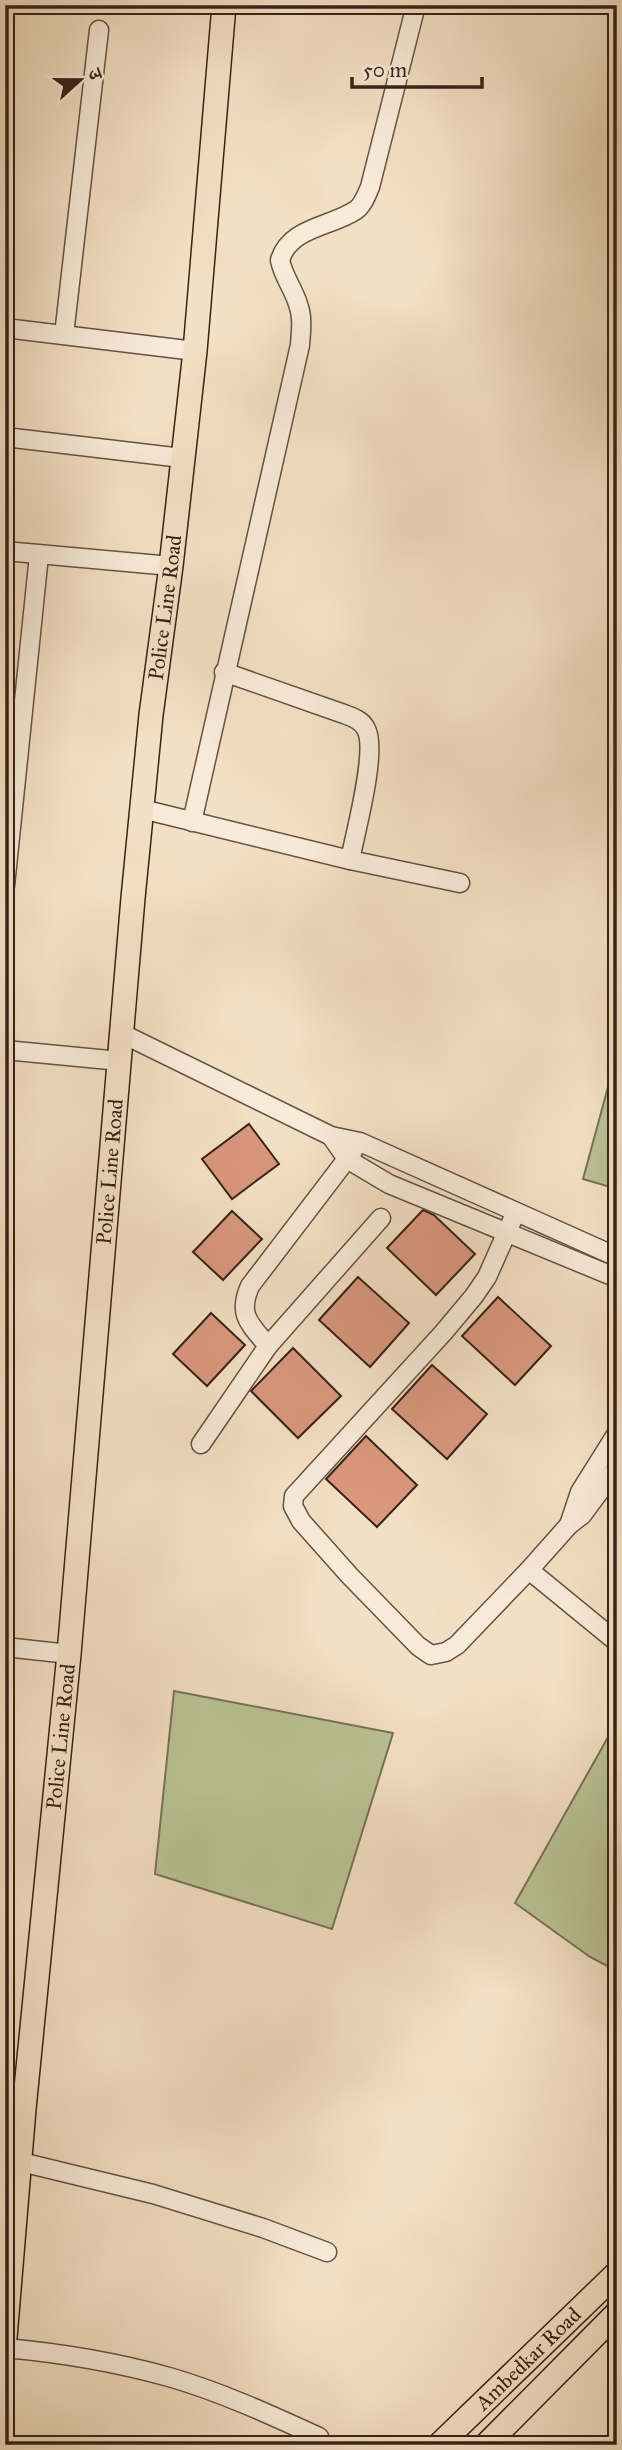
<svg xmlns="http://www.w3.org/2000/svg" width="622" height="2450" font-family="'IM FELL Great Primer','Noto Serif Devanagari',serif">
	<style>
		.green { fill: #b9c295; stroke: #787256; stroke-width: 2 }
		.building { fill: #d9977e; stroke: #372218; stroke-width: 2 }
		.lines { fill: none; stroke-linecap: round; stroke-linejoin: round }
		.minor-casing { stroke: #665143; stroke-width: 21 }
		.major-casing { stroke: #372218; stroke-width: 26 }
		.minor { stroke: #f7ead8; stroke-width: 18 }
		.major { stroke: #f3dfc3; stroke-width: 23 }
		.labels { text-anchor: middle; dominant-baseline: central; stroke-width: 7; stroke-linejoin: round; paint-order: stroke }
		.street-label { font-size: 21px; fill: #372218; stroke: #f7ead8 }
	</style>
	<rect width="100%" height="100%" fill="#f3dfc3"/>
	<filter id="stains"><feTurbulence type="fractalNoise" baseFrequency=".00286" numOctaves="4"/><feColorMatrix values="0 0 0 0 .2 0 0 0 0 .09 0 0 0 0 .02 0 0 0 .5 -.17"/></filter>
	<radialGradient id="worn" r=".72"><stop offset=".6" stop-color="#630" stop-opacity="0"/><stop offset="1" stop-color="#630" stop-opacity=".3"/></radialGradient>
	<g class="green">
		<path d="M608 1087 617 1089V1189L583 1179Z"/>
		<path d="M174 1691 393 1733 332 1929 155 1874Z"/>
		<path d="M617 1721V1971L590 1957 515 1903Z"/>
	</g>
	<g class="building">
		<path d="M249 1124 279 1164 232 1199 202 1159Z"/>
		<path d="M423 1210 434 1215 475 1254 436 1295 387 1248Z"/>
		<path d="M232 1211 262 1239 223 1280 193 1252Z"/>
		<path d="M358 1277 409 1323 370 1367 319 1320Z"/>
		<path d="M498 1297 551 1346 515 1385 462 1336Z"/>
		<path d="M211 1313 245 1345 207 1386 173 1354Z"/>
		<path d="M293 1348 341 1396 298 1438 251 1391Z"/>
		<path d="M432 1365 487 1414 447 1459 392 1409Z"/>
		<path d="M366 1436 417 1485 377 1527 326 1479Z"/>
	</g>
	<g class="lines">
		<g class="minor-casing">
			<g id="minor">
				<path d="M5 328 195 351"/>
				<path d="M64 335 99 30"/>
				<path d="M5 437 182 458"/>
				<path d="M5 551 171 566"/>
				<path d="M224 672 344 714C352 717 362 720 366 729 378 750 355 834 350 860"/>
				<path d="M142 809 350 860 460 883"/>
				<path d="M192 822 300 345C301 331 303 317 298 304 293 288 283 276 280 260 290 227 331 227 356 210 363 205 366 196 370 187L416 5"/>
				<path d="M5 886 39 555"/>
				<path d="M123 1034 331 1136 360 1142 617 1257"/>
				<path d="M5 1050 120 1061"/>
				<path d="M331 1136 347 1159 389 1184 617 1278"/>
				<path d="M515 1214 487 1277 474 1296 443 1333 294 1496 293 1506 301 1521 349 1575 418 1646 431 1655 446 1652 457 1645 529 1570"/>
				<path d="M268 1346C250 1324 237 1315 250 1286L353 1151"/>
				<path d="M201 1444 268 1346 381 1218"/>
				<path d="M617 1468 582 1515 569 1525 529 1570 617 1642"/>
				<path d="M569 1525 580 1492 617 1433"/>
				<path d="M5 1647 69 1654"/>
				<path d="M5 2106 24 2109"/>
				<path d="M21 2162 153 2194 263 2228 327 2252"/>
				<path d="M5 2348C61 2353 115 2362 169 2377 221 2392 271 2415 319 2437"/>
			</g>
		</g>
		<g class="major-casing">
			<g id="major">
				<path id="s1" d="M5 2338 24 2109 69 1654 133 898 151 715 171 566 195 351 224 5"/>
				<path id="s2" d="M439 2445 617 2273"/>
				<path d="M486 2445 617 2313"/>
			</g>
		</g>
		<use href="#minor" class="minor"/>
		<use href="#major" class="major"/>
	</g>
	<g class="labels">
		<g class="street-label">
			<text stroke="none"><textPath href="#s1" startOffset="1738">Police Line Road</textPath></text>
			<text stroke="none"><textPath href="#s1" startOffset="1171">Police Line Road</textPath></text>
			<text stroke="none"><textPath href="#s1" startOffset="604">Police Line Road</textPath></text>
			<text stroke="none"><textPath href="#s2" startOffset="124">Ambedkar Road</textPath></text>
		</g>
	</g>
	<rect width="622" height="2450" fill="none" stroke="#f3dfc3" stroke-width="28"/>
	<rect x="7" y="7" width="608" height="2436" fill="none" stroke="#372218" stroke-width="3.5"/>
	<rect x="14" y="14" width="594" height="2422" fill="none" stroke="#372218" stroke-width="2"/>
	<g transform="translate(80 80) rotate(69)" stroke="#f7ead8" stroke-width="5" paint-order="stroke">
	<path d="M0-5L12 26L0 18L-12 26Z" fill="#372218"/>
	<text y="-10" font-size="19" font-weight="bold" text-anchor="middle" fill="#372218">उ</text>
	</g>
	<path d="M352 77v10h130v-10" fill="none" stroke="#372218" stroke-width="3.5"/>
	<text x="363" y="77" font-size="21" fill="#372218" stroke="#f7ead8" stroke-width="5" paint-order="stroke">50 m</text>
	<rect width="100%" height="100%" filter="url(#stains)"/>
	<rect width="100%" height="100%" fill="url(#worn)"/>
</svg>
